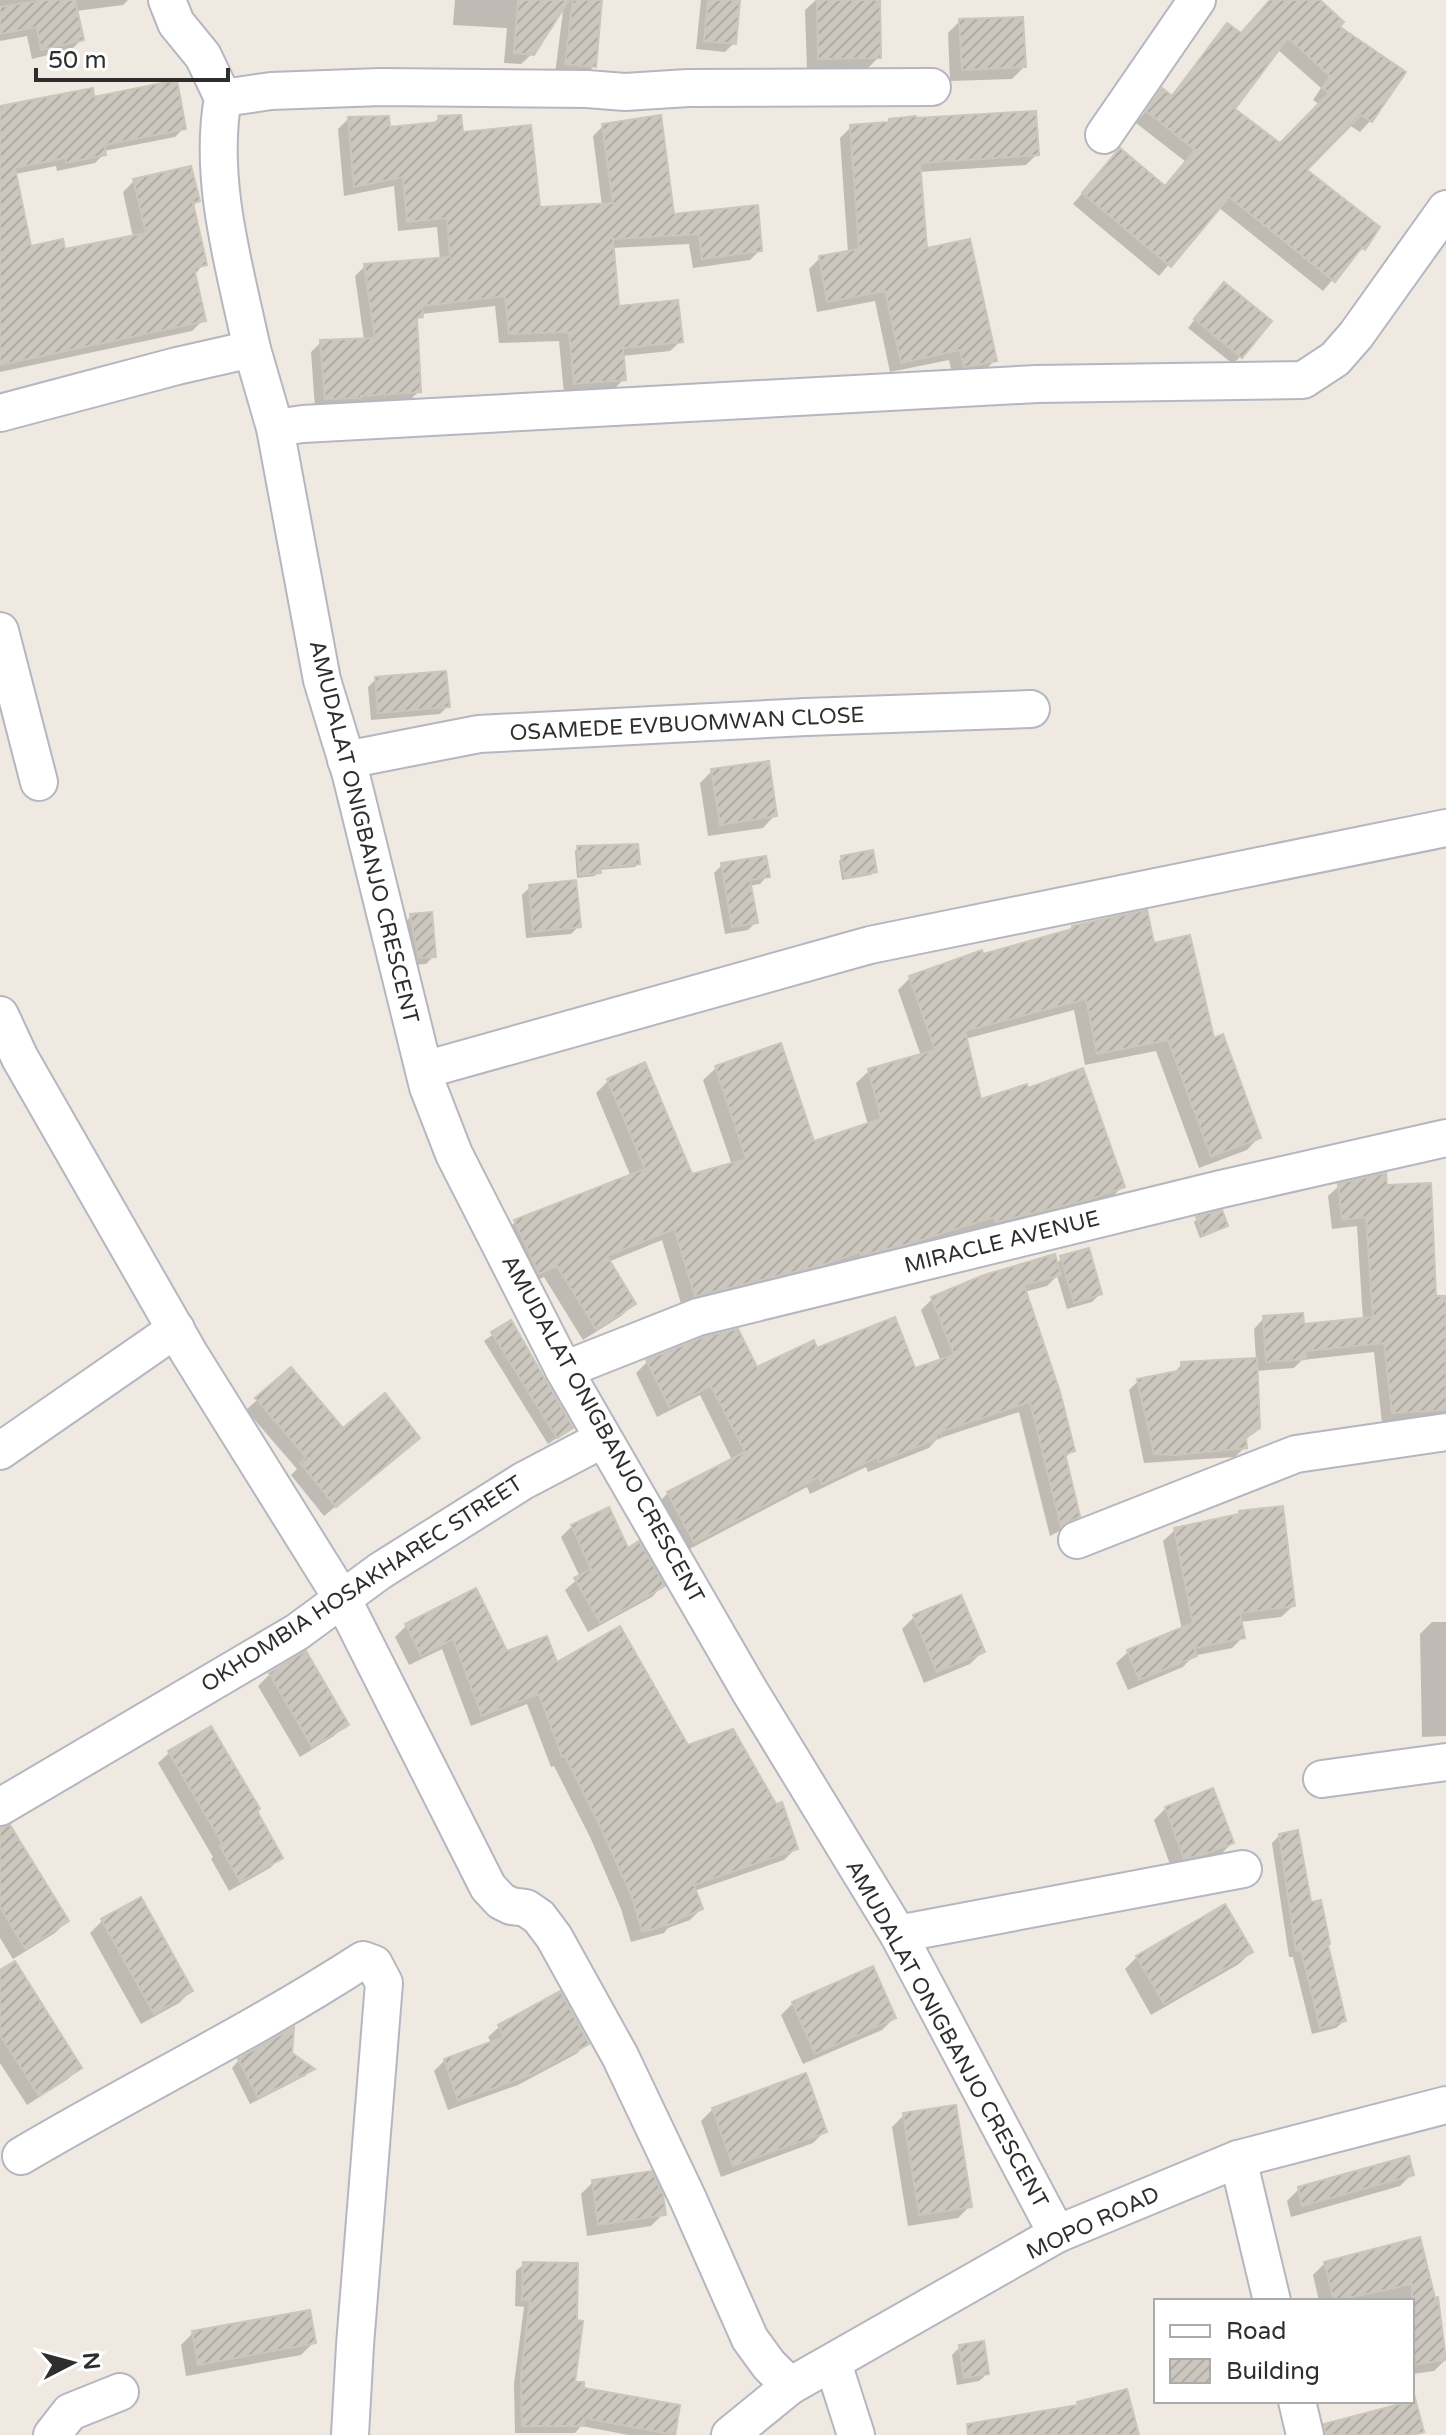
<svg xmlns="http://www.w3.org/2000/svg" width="1446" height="2435" font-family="'Varela Round',sans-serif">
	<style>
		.shadow { fill: #0003; fill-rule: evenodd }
		.building { fill: url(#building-hatch); stroke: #cbc5ba; stroke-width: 2; fill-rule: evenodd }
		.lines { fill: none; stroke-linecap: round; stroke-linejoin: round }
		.minor-casing { stroke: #b4b7c1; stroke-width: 40 }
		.minor { stroke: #fff; stroke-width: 36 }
		.labels { text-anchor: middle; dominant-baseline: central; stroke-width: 7; stroke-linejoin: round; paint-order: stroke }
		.street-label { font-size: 22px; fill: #2e2e2e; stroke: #fff }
	</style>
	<defs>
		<pattern id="building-hatch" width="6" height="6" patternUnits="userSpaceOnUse" patternTransform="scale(2)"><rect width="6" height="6" fill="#cbc7bf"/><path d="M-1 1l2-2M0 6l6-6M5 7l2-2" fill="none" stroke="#afaba4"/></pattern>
	</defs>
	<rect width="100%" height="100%" fill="#efe9e1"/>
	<g class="shadow">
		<path d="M0 0H128L123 5 76 11 82 39 72 49 32 59 27 36 0 41Z"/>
		<path d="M455 0H600L594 66 584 77 555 74 564 3 532 54 521 64 504 63 507 28 453 25Z"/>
		<path d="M701 0H738L734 43 725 52 696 49Z"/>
		<path d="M816 0H878L879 57 867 69 807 70 805 10Z"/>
		<path d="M1272 0H1317L1337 27 1403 73 1370 121 1360 132 1349 125 1304 171 1364 248 1351 258 1323 291 1218 207 1159 276 1073 204 1109 162 1164 188 1186 162 1136 123 1162 91 1170 97 1228 25 1240 35ZM1277 49 1321 88 1313 100 1320 105 1280 146 1232 109Z"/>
		<path d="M960 21 1024 67 1012 79 950 81 948 33Z"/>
		<path d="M93 99 184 128 175 137 104 151V154L95 163 57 171 56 166 0 177V109Z"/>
		<path d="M439 118 461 135 538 209 602 206 593 136 603 126 672 216 760 250 750 260 693 268 689 244 612 248 617 308 681 341 670 351 622 356 624 379 614 389 564 394 559 341 499 343 495 306 421 314 415 322 419 391 409 401 315 408 311 352 321 342 364 340 355 276 365 266 440 260 437 227 398 231 394 186 344 196 338 129 348 119 388 129 432 125Z"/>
		<path d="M890 121 1037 154 1026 165 918 172 925 251 995 360 984 371 953 377 949 360 890 372 875 301 817 312 809 269 820 258 848 253 840 138 851 127 886 124Z"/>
		<path d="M0 181 29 248 63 251 133 237 123 192 134 181 198 201 192 207 204 264 194 275 203 320 192 331 0 372Z"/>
		<path d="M1216 293 1240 357 1233 364 1188 328Z"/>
		<path d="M376 679 448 706 440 714 371 720 368 687Z"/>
		<path d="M712 771 775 815 763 828 708 836 700 783Z"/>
		<path d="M578 848 638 863 635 867 598 870 595 876 577 878 575 851Z"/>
		<path d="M842 858 875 871 871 875 842 880 839 861Z"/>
		<path d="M722 865 767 876 760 884 749 886 756 922 748 930 725 934 714 873Z"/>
		<path d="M530 887 579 926 571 934 526 938 522 895Z"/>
		<path d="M411 916 434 956 426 964 411 965 404 924Z"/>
		<path d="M1072 927 1152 945 1212 1041 1259 1137 1247 1150 1199 1168 1156 1051 1085 1065 1074 1010 965 1039 980 1102 1122 1187 1110 1199 984 1234 982 1228 891 1256 682 1307 662 1240 608 1262 634 1304 621 1316 583 1340 544 1277 526 1285 503 1234 515 1222 631 1177 596 1093 608 1081 644 1065 691 1176 732 1165 703 1080 716 1068 813 1144 868 1125 856 1083 869 1071 921 1056 898 990 910 978 1068 932Z"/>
		<path d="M1339 1186 1385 1187 1434 1297 1446 1296V1419L1382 1423 1374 1352 1302 1360 1294 1368 1255 1371 1258 1427 1245 1440V1447L1235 1457 1144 1463 1129 1390 1138 1381 1173 1374 1182 1364 1256 1360 1254 1329 1264 1318 1302 1326 1363 1320 1357 1226 1332 1229 1328 1196Z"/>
		<path d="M1197 1219 1226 1225 1200 1238 1194 1222Z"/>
		<path d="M1062 1258 1100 1294 1092 1302 1067 1309 1057 1276 1047 1286 1024 1292 1072 1451 1064 1459 1078 1516 1067 1527 1050 1536 1019 1412 937 1439 929 1448 868 1472 866 1467 810 1494 807 1487 682 1553 657 1504 668 1493 732 1460 700 1395 657 1417 636 1373 647 1362 756 1370 816 1350 914 1371 941 1362 921 1310 932 1299 1056 1264Z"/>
		<path d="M510 1322 571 1428 548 1444 484 1341Z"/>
		<path d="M257 1400 343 1430 407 1448 324 1516 291 1475 297 1469 246 1410Z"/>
		<path d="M1240 1513 1293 1606 1281 1617 1240 1622 1243 1637 1232 1648 1193 1656 1183 1667 1128 1690 1116 1663 1128 1652 1182 1630 1163 1541 1175 1530 1236 1517Z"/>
		<path d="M572 1526 627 1551 662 1586 652 1597 588 1632 565 1590 580 1577 561 1537Z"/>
		<path d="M914 1617 982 1652 970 1664 924 1683 902 1629Z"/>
		<path d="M1432 1622H1446V1736L1422 1737 1420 1634Z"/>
		<path d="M406 1626 556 1665 687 1748 795 1849 784 1860 694 1891 701 1909 690 1920 668 1928 664 1933 631 1942 621 1909 590 1837 554 1766 551 1767 527 1704 471 1726 442 1649 409 1665 395 1637Z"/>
		<path d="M270 1674 346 1724 334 1736 300 1757 258 1686Z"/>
		<path d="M169 1753 255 1811 280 1858 270 1868 229 1891 211 1859 213 1857 158 1763Z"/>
		<path d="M1166 1808 1232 1843 1220 1855 1172 1870 1154 1820Z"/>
		<path d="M0 1830 67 1921 55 1933 13 1959 0 1938Z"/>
		<path d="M1280 1835 1326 1946 1344 2021 1336 2028 1312 2034 1293 1957H1289L1272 1843Z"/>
		<path d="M102 1921 191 1991 179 2003 141 2024 90 1933Z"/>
		<path d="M1251 1952 1239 1964 1151 2015 1125 1969 1137 1957Z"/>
		<path d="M0 1973 80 2068 68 2079 27 2105 0 2063Z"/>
		<path d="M559 1994 587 2043 576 2054 518 2085 448 2110 434 2071 445 2060 492 2044 488 2037 499 2027Z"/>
		<path d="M793 2003 894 2018 882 2030 803 2064 781 2015Z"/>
		<path d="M289 2054 312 2069 305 2076 250 2104 232 2068 239 2060Z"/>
		<path d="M713 2109 825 2131 813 2143 721 2177 701 2121Z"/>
		<path d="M904 2115 970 2206 958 2218 908 2226 892 2127Z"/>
		<path d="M1412 2174 1400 2186 1291 2217 1287 2201 1299 2189Z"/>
		<path d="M593 2182 663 2214 651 2226 587 2236 581 2194Z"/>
		<path d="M1419 2241 1433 2300H1437L1446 2359 1434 2371 1412 2374V2301H1319L1313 2275 1325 2263Z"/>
		<path d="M524 2264 573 2384 671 2435H629L581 2426 575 2433H515L514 2384 524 2307 515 2306 516 2271Z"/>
		<path d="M193 2333 313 2343 301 2355 186 2376 181 2345Z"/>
		<path d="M960 2347 987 2374 979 2381 957 2385 952 2355Z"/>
	</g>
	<g class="building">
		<path d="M44 0H75L84 40 41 50 37 27 0 34V7Z"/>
		<path d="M518 0H569L534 55 514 53Z"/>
		<path d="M573 0H602L596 67 565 64Z"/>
		<path d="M708 0H740L736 44 704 41Z"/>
		<path d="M817 0H880L881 58 818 59Z"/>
		<path d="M1270 0H1320L1344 22 1340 27 1406 72 1372 122 1361 115 1307 170 1380 227 1365 250 1362 247 1335 282 1229 197 1171 267 1082 193 1120 148 1165 186 1195 150 1146 111 1162 88 1172 96 1227 23 1241 33ZM1288 38 1330 76 1322 88 1329 93 1280 143 1235 109Z"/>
		<path d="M1023 17 1026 67 962 70 959 19Z"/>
		<path d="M177 80 186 129 104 145 106 155 66 163 65 158 15 168 31 246 63 239 65 249 146 233 133 179 191 166 200 201 193 203 207 265 194 268 206 321 0 365V106L93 88 94 97Z"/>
		<path d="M1036 111 1039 155 920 163 927 248 970 239 997 361 964 367 960 350 901 363 885 291 827 302 819 256 859 249 850 125 889 122V119L916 116V118Z"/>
		<path d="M461 115 463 132 531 125 540 207 613 203 602 124 661 115 674 214 758 205 762 251 702 259 699 234 613 239 619 306 678 300 683 342 623 348 626 380 574 384 569 332 509 334 505 296 422 306 423 317 417 318 421 392 361 396V398L325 399 320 340 375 338 364 264 450 257 447 218 407 222 403 177 354 187 348 117 389 116 390 127 439 122 438 116Z"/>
		<path d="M1224 282 1272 321 1242 358 1194 319Z"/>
		<path d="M446 671 450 707 378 713 375 677Z"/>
		<path d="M769 761 777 816 720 825 711 769Z"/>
		<path d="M638 844 640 864 600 868 601 873 580 875 577 846Z"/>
		<path d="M873 850 877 872 845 878 841 856Z"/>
		<path d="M766 856 770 877 750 880 758 923 732 927 721 863Z"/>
		<path d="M576 880 581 927 533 932 529 885Z"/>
		<path d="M1147 910 1154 943 1190 935 1214 1038 1223 1034 1261 1138 1211 1157 1168 1040 1097 1054 1086 999 965 1031 981 1099 1027 1084 1028 1088 1083 1068 1125 1187 1091 1199 996 1222 994 1217 905 1245 861 1255 860 1252 822 1265 695 1296 674 1229 607 1256 636 1304 596 1329 557 1266 539 1274 514 1220 645 1169 607 1079 645 1062 692 1174 746 1159 715 1066 781 1043 814 1141 881 1119 868 1069 935 1050 909 976 982 950 983 954 1072 929V926Z"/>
		<path d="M432 912 436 957 418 958 410 914Z"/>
		<path d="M1386 1173 1387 1185 1431 1183 1436 1296H1446V1410L1392 1413 1384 1343 1306 1351V1359L1266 1362 1263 1316 1303 1313 1304 1324 1373 1317 1366 1217 1342 1220 1338 1184Z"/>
		<path d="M1222 1210 1228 1226 1203 1236 1196 1217Z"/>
		<path d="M1089 1248 1102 1294 1074 1303 1060 1256Z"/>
		<path d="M1055 1254 1061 1275 1024 1285 1060 1392 1075 1451 1065 1454 1080 1516 1061 1527 1030 1402 940 1432 942 1437 879 1462 877 1457 822 1484 818 1477 694 1543 667 1492 745 1452 711 1386 669 1407 646 1360 704 1337 738 1329 757 1367 814 1340 817 1348 895 1317 915 1368 954 1355 931 1297 984 1275Z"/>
		<path d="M511 1320 573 1428 557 1438 491 1332Z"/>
		<path d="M1257 1358 1260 1428 1246 1438 1247 1448 1175 1455 1154 1454 1137 1379 1182 1370 1181 1362Z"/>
		<path d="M291 1367 343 1428 385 1393 420 1438 336 1507 300 1463 306 1457 255 1398Z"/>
		<path d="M1283 1506 1295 1606 1240 1613 1245 1638 1194 1648 1197 1656 1139 1680 1127 1650 1193 1623 1174 1528 1239 1514V1511Z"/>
		<path d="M609 1507 628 1548 639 1541 665 1586 600 1623 574 1578 591 1569 571 1525Z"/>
		<path d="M476 1588 507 1651 547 1636 557 1662 620 1626 688 1745 733 1729 776 1804 782 1802 798 1849 694 1885 703 1909 676 1920 677 1922 642 1932 632 1897 600 1826 565 1756 562 1757 539 1694 482 1716 453 1639 421 1656 405 1624Z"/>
		<path d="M961 1595 985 1652 937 1672 913 1615Z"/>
		<path d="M306 1651 349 1725 312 1747 269 1673Z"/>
		<path d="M211 1726 260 1809 257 1811 283 1858 240 1882 220 1846 223 1845 168 1751Z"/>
		<path d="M1213 1788 1234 1843 1202 1855 1184 1859 1165 1807Z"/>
		<path d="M10 1825 69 1921 25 1949 0 1907V1828Z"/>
		<path d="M1298 1830 1311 1902 1321 1900 1330 1944 1328 1945 1346 2021 1320 2028 1301 1950 1296 1951 1279 1834Z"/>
		<path d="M141 1897 193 1991 154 2014 101 1919Z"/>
		<path d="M1225 1904 1253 1952 1164 2004 1136 1956Z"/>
		<path d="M15 1961 82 2068 39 2096 0 2035V1970Z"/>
		<path d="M873 1966 896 2018 815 2054 792 2002Z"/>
		<path d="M560 1991 589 2044 530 2075 458 2101 444 2059 504 2037 498 2025Z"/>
		<path d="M294 2027 292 2053 315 2069 258 2098 238 2059Z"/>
		<path d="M806 2073 827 2132 733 2166 712 2108Z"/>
		<path d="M956 2105 972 2207 919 2215 903 2113Z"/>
		<path d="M1409 2156 1414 2175 1302 2206 1298 2187Z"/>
		<path d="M652 2171 663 2195 666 2215 598 2225 592 2180Z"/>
		<path d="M1420 2237 1435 2298 1438 2297 1446 2360 1412 2365V2284L1334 2301 1324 2262Z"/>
		<path d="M523 2262 578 2263 577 2320 583 2321 575 2382H584V2388L680 2405 675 2435 584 2418V2426H522L521 2375 530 2300H522Z"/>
		<path d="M310 2310 316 2343 198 2365 192 2331Z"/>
		<path d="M984 2341 989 2374 964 2378 959 2345Z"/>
		<path d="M1127 2389 1139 2435H968L967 2424 1078 2405 1077 2402Z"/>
		<path d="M1415 2398 1424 2432 1412 2435H1325L1324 2424 1412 2401Z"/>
	</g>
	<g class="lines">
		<g class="minor-casing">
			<g id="minor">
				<path d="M167 0 176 23 203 56 223 98"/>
				<path d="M1104 135 1197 0"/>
				<path d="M252 349C235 269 208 180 223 98L271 91 381 87 587 89 625 92 688 88 932 87"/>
				<path d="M0 413 177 366 252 349 275 428 322 680 351 775 428 1087 454 1154 564 1370 749 1690 898 1934 1057 2234"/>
				<path d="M275 428 303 424 1037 384 1303 380 1335 359 1356 335 1446 209"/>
				<path d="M0 631 39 782"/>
				<path d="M346 760 479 734 806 717 1031 709"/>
				<path d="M0 1015 20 1058 189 1353 343 1600 488 1887 501 1901 511 1906 526 1908 539 1917 554 1937 620 2056 688 2199 750 2339 769 2365 790 2386"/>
				<path d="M424 1070 870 945 1446 828"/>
				<path d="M564 1370 698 1317 1221 1189 1446 1138"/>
				<path d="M0 1451 176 1329"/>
				<path d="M1077 1540 1296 1454 1446 1432"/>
				<path d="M1322 1779 1446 1762"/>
				<path d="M0 1807 297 1632 380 1571 523 1481 603 1439"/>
				<path d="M898 1934 1243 1869"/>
				<path d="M21 2156C134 2089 252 2032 363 1960L374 1964 384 1983 355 2345 350 2435"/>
				<path d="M1238 2159 1272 2301"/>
				<path d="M833 2363 856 2435"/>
				<path d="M1297 2401 1305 2435"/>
				<path d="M52 2435 70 2412 120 2392"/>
				<path d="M730 2435 790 2386 1057 2234 1238 2159 1446 2105"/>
			</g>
		</g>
		<use href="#minor" class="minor"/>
	</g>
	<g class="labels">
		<g class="street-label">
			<text transform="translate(687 724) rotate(-3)">OSAMEDE EVBUOMWAN CLOSE</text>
			<text transform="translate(364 832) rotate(76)">AMUDALAT ONIGBANJO CRESCENT</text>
			<text transform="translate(1002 1242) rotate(-14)">MIRACLE AVENUE</text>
			<text transform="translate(603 1429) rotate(61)">AMUDALAT ONIGBANJO CRESCENT</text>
			<text transform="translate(362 1584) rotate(-33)">OKHOMBIA HOSAKHAREC STREET</text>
			<text transform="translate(947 2034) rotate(61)">AMUDALAT ONIGBANJO CRESCENT</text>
			<text transform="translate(1093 2223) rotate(-25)">MOPO ROAD</text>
		</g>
	</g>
	<rect x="1154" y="2299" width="260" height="104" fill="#ffffff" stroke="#ababab" stroke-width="2"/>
	<rect x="1170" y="2325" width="40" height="12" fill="#ffffff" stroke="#ababab" stroke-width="2"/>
	<text x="1226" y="2339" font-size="24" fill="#2e2e2e">Road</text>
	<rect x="1170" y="2359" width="40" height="24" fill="url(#building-hatch)" stroke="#ababab" stroke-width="2"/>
	<text x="1226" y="2379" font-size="24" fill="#2e2e2e">Building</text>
	<g transform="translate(72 2363) rotate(84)" stroke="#ffffff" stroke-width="6" paint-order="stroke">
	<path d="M0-6L14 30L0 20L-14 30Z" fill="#2e2e2e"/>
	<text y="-12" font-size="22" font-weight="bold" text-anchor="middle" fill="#2e2e2e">N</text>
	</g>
	<path d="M36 68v12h192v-12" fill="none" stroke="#2e2e2e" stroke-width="4"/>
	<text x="48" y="68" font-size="24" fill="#2e2e2e" stroke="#ffffff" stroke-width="6" paint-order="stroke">50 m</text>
</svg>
